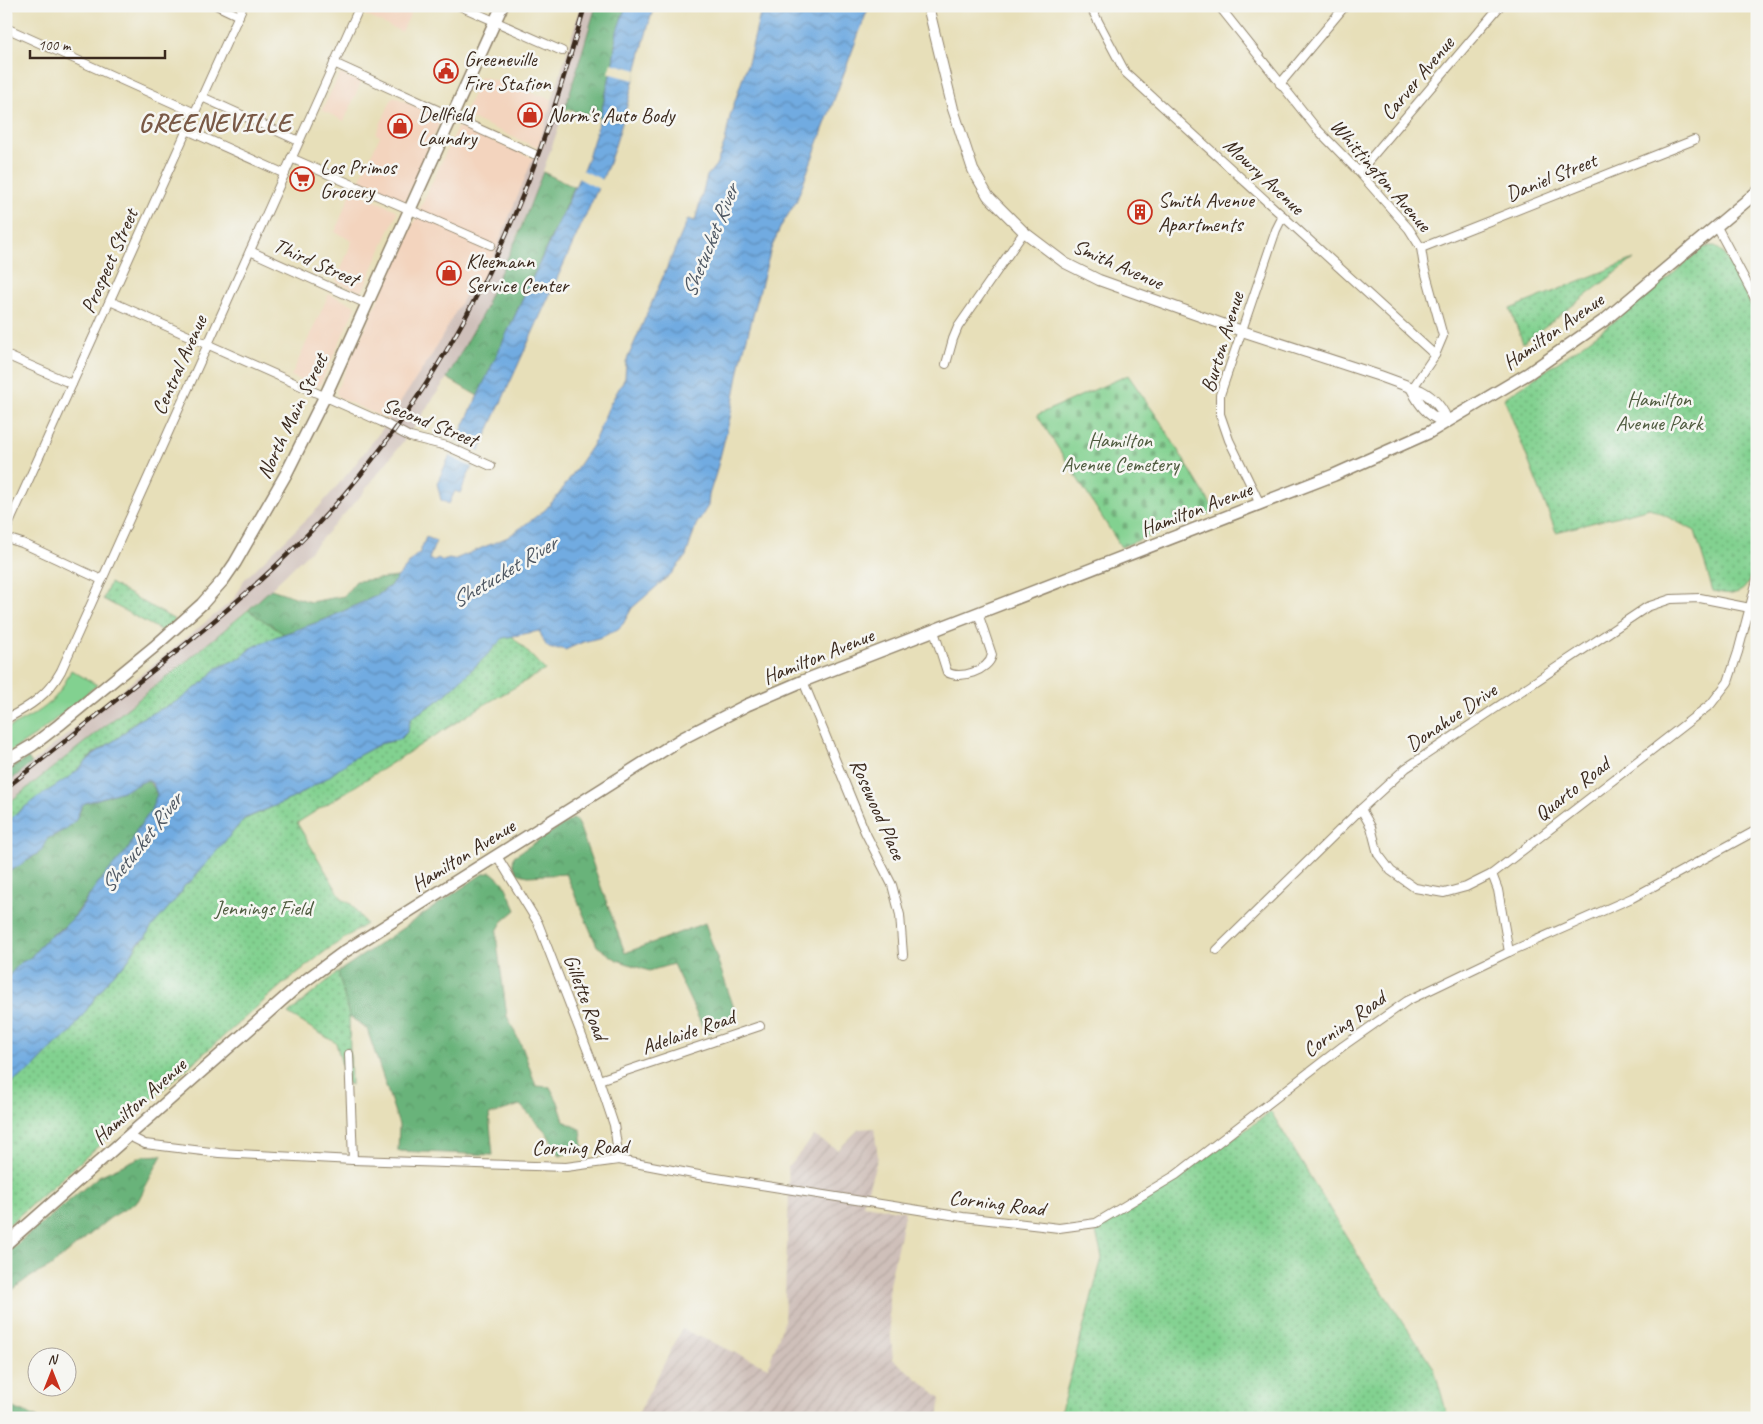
<svg xmlns="http://www.w3.org/2000/svg" width="1763" height="1424" font-family="Caveat,sans-serif">
	<style>
		.built { fill: #f3d4be }
		.industrial { fill: url(#industrial-furrows) }
		.railway { fill: #cfc0ba }
		.green { fill: #82d190; stroke: #5e7e57 }
		.forest { fill: url(#forest-crowns); stroke: #526e4c }
		.cemetery { fill: url(#cemetery-stones); stroke: #5e7e57 }
		.park { fill: url(#park-dots); stroke: #5e7e57 }
		.water { fill: url(#water-waves); stroke: #566a80 }
		.pier { fill: #e7dfb9 }
		.lines { fill: none; stroke-linecap: round; stroke-linejoin: round }
		.minor-casing { stroke: #91846c; stroke-width: 10 }
		.tertiary-casing { stroke: #91846c; stroke-width: 12 }
		.secondary-casing { stroke: #91846c; stroke-width: 14 }
		.minor { stroke: #fff; stroke-width: 8 }
		.tertiary { stroke: #fff; stroke-width: 10 }
		.secondary { stroke: #fff; stroke-width: 11 }
		.rail-casing { stroke: #3b2a1e; stroke-width: 4.5 }
		.rail { stroke: #f6f6f2; stroke-width: 2.5; stroke-dasharray: 8; stroke-linecap: butt }
		.labels { text-anchor: middle; dominant-baseline: central; stroke-width: 5; stroke-linejoin: round; paint-order: stroke }
		.poi-label { font-size: 21px; fill: #3b2a1e; stroke: #f6f6f2; text-anchor: start }
		.street-label { font-size: 21px; fill: #3b2a1e; stroke: #f6f6f2 }
		.park-label { font-size: 21px; fill: #505c40; stroke: #f6f6f2 }
		.water-label { font-size: 22px; font-style: italic; fill: #4e5762; stroke: #f6f6f2 }
		.district-label { font-size: 26px; font-weight: bold; letter-spacing: 1px; fill: #795946; stroke: #f6f6f2 }
	</style>
	<defs>
		<pattern id="industrial-furrows" width="10" height="10" patternUnits="userSpaceOnUse" patternTransform="scale(1.25)"><rect width="10" height="10" fill="#cfc0ba"/><path d="M-1 1l2-2M0 10L10 0M9 11l2-2" fill="none" stroke="#b3a59f"/></pattern>
		<pattern id="forest-crowns" width="20" height="18" patternUnits="userSpaceOnUse" patternTransform="scale(1.25)"><rect width="20" height="18" fill="#69b37a"/><path d="M2 6a3 3 0 1 1 6 0M12 15a3 3 0 1 1 6 0" fill="none" stroke="#589263"/></pattern>
		<pattern id="cemetery-stones" width="16" height="16" patternUnits="userSpaceOnUse" patternTransform="scale(1.25)"><rect width="16" height="16" fill="#82d190"/><path d="M2 7V4a2 2 0 0 1 4 0v3zM10 15v-3a2 2 0 0 1 4 0v3z" fill="#6caa75"/></pattern>
		<pattern id="park-dots" width="8" height="8" patternUnits="userSpaceOnUse" patternTransform="scale(1.25)"><rect width="8" height="8" fill="#82d190"/><path d="M2 2h.1M6 6h.1" fill="none" stroke="#6caa75" stroke-width="1.8" stroke-linecap="round"/></pattern>
		<pattern id="water-waves" width="16" height="10" patternUnits="userSpaceOnUse" patternTransform="scale(1.25)"><rect width="16" height="10" fill="#71abe1"/><path d="M0 5q4-4 8 0t8 0" fill="none" stroke="#5e8bb6"/></pattern>
	</defs>
	<rect width="100%" height="100%" fill="#f6f6f2"/>
	<filter id="ink" filterUnits="userSpaceOnUse"><feTurbulence type="fractalNoise" baseFrequency=".02" numOctaves="2"/><feDisplacementMap in="SourceGraphic" scale="10" xChannelSelector="R" yChannelSelector="G"/><feConvolveMatrix kernelMatrix="1 2 1 2 8 2 1 2 1" color-interpolation-filters="sRGB"/></filter>
	<filter id="wash" filterUnits="userSpaceOnUse"><feTurbulence type="fractalNoise" baseFrequency=".0096" numOctaves="4" result="noise"/><feDisplacementMap in="SourceGraphic" scale="20" xChannelSelector="R" yChannelSelector="G"/><feGaussianBlur stdDeviation="1.12" result="paint"/><feColorMatrix in="noise" values="0 0 0 0 0 0 0 0 0 0 0 0 0 0 0 0 0 1.4 0 .05"/><feComposite in="paint" operator="in"/></filter>
	<g filter="url(#wash)">
		<rect width="100%" height="100%" fill="#e7dfb9"/>
		<g class="built">
			<path d="M369 6H414L402 32 365 15Z"/>
			<path d="M340 74 361 82 344 121 322 110Z"/>
			<path d="M480 76 554 100 538 148 464 115Z"/>
			<path d="M393 96 438 116 441 120 405 201 359 181 380 136 376 134Z"/>
			<path d="M458 126 534 158 485 277 442 358 390 421 338 397 336 391Z"/>
			<path d="M352 190 396 210 397 213 362 292 336 282 352 241 335 232Z"/>
			<path d="M329 294 356 306 320 385 317 387 291 376Z"/>
		</g>
		<path class="industrial" d="M874 1128 878 1157 863 1205 905 1211 889 1285V1315L893 1359 941 1398 938 1418H636L682 1329 768 1367 784 1321 789 1196 788 1167 814 1136 838 1150 859 1129Z"/>
		<path class="railway" d="M581 6H596L561 121 537 188 488 304 447 378 412 430 358 499 312 549 271 589 209 643 6 805V784L233 600 244 580 318 508 350 471 384 427 433 353 466 293 474 297 492 259 539 144Z"/>
		<path class="green" d="M71 670 97 685 36 735 6 754V729C40 711 55 707 71 670Z"/>
		<g class="forest">
			<path d="M596 6H626L616 39 613 63 600 117 565 109Z"/>
			<path d="M543 172 574 187 478 396 447 378 488 304 486 303 519 233Z"/>
			<path d="M398 577 390 586 376 596 324 620 284 634 248 610 271 589 310 602 344 596 356 581Z"/>
			<path d="M28 758 32 763 6 784V771Z"/>
			<path d="M147 780 155 789 157 797 150 812 136 831 129 848 98 883 70 922 46 939 30 958 20 963 6 979V877L9 872 39 853 47 839 66 829 76 820 83 804 126 790Z"/>
			<path d="M572 819 577 820 625 953 705 923 738 1020 706 1034 673 964 649 971 617 960 597 946 566 874 528 876 516 873 513 863 514 856Z"/>
			<path d="M491 872 504 883 516 910 502 922 497 931V943L507 1016 523 1049 536 1086 550 1087 558 1102 564 1121 581 1130 583 1147 560 1156 546 1132 520 1105 489 1115 493 1155 398 1151 399 1125 367 1029 349 1016 338 972 481 875Z"/>
			<path d="M162 1155 138 1201 110 1218 50 1267 28 1278 6 1295V1253L99 1176 143 1156Z"/>
			<path d="M6 1405 38 1418H6Z"/>
		</g>
		<path class="cemetery" d="M1128 375 1160 421 1215 511 1121 547 1037 415Z"/>
		<g class="park">
			<path d="M1709 246H1715L1723 253 1738 278 1757 319V552C1749 581 1750 601 1713 591L1695 531 1650 508 1556 532 1504 398C1573 354 1640 305 1701 249Z"/>
			<path d="M1634 259 1523 343 1510 309Z"/>
			<path d="M110 583 175 620 162 631 103 599Z"/>
			<path d="M248 610 284 634 275 637 251 648 242 657 217 668 205 681 178 701 136 721 118 738 94 753 71 776 19 811 6 824V805L188 660Z"/>
			<path d="M512 636 545 670 482 706 297 823 342 899 351 904 366 924 327 950 283 984 6 1227V1086L31 1070 57 1043 71 1032 97 995 117 970 125 965 138 944 145 938 151 927 181 893 184 886 192 880 243 820 293 798 327 778 352 759 380 744 398 740 403 737 407 732 411 718 442 698 487 655 502 638Z"/>
			<path d="M338 972 349 1016 351 1085 347 1083 336 1043 288 1014Z"/>
			<path d="M1271 1112 1359 1257 1434 1368 1448 1418H1059L1102 1258 1095 1227 1132 1209Z"/>
		</g>
		<g class="water">
			<path d="M626 6H654C638 59 627 114 608 166L460 493 455 491 449 504 441 500 437 483 587 161 598 126 613 63 617 31Z"/>
			<path d="M762 6H869L796 202 781 226 771 249 741 360 730 418 716 473 709 495 708 506 696 525 686 556 671 574 632 608 623 624 618 629 602 637 583 642 565 650C560 648 559 649 553 649 544 649 543 636 539 631L503 638 487 655 442 698 411 718 407 732 400 739 380 744 352 759 327 778 293 798 244 819 192 880 184 886 181 893 151 928 145 938 138 943 125 965 117 970 97 995 71 1032 57 1043 31 1070 6 1086V979L20 963 30 958 46 939 63 928 77 914 98 883 129 848 136 831 150 812 157 794 153 784 147 780 126 790 85 803 81 807 76 820 66 829 47 839 41 851 19 866 10 871 6 877 7 823 16 814 35 799 71 776 94 754 118 738 138 720 178 701 205 681 217 668 242 657 251 648 275 637 324 620 376 596 390 586 417 554H419L426 537 436 541 429 559 433 561 438 558 443 561 449 559 453 560 508 537 545 510 559 494 593 444 610 404 625 378 626 362 688 219 695 221 707 176 716 165 725 142 730 116 749 59Z"/>
		</g>
		<g class="pier">
			<path d="M611 63 637 70 634 80 608 73Z"/>
			<path d="M580 169 603 180 599 189 576 177Z"/>
			<path d="M457 440 480 451 472 467 449 456Z"/>
		</g>
	</g>
	<g filter="url(#ink)">
		<g class="lines">
			<g class="minor-casing">
				<g id="minor">
					<path d="M218 6 239 16"/>
					<path d="M460 6 562 51"/>
					<path d="M1090 6 1125 72 1435 355"/>
					<path d="M1219 6 1317 129 1359 172 1409 229 1421 248 1424 267 1443 336 1435 355 1412 389"/>
					<path d="M6 13 9 6"/>
					<path d="M6 28 195 113"/>
					<path d="M334 63 534 154"/>
					<path d="M1280 84 1345 6"/>
					<path d="M202 97 299 141"/>
					<path d="M187 130 285 174"/>
					<path d="M291 158 491 245"/>
					<path d="M1359 172 1500 6"/>
					<path d="M1717 227 1757 302"/>
					<path d="M1421 248 1694 140"/>
					<path d="M250 251 367 304"/>
					<path d="M110 301 382 422 410 437 447 446 491 466"/>
					<path d="M6 355 72 384"/>
					<path d="M946 364 953 339 958 327 1024 232"/>
					<path d="M1260 504 1229 440 1220 414V395L1276 230 1283 216"/>
					<path d="M6 530 243 6"/>
					<path d="M6 538 22 543 102 580"/>
					<path d="M934 631 947 672C959 680 989 671 992 655L978 613"/>
					<path d="M803 681 865 832 892 885 900 915 903 955"/>
					<path d="M6 719C29 707 48 695 61 671L360 6"/>
					<path d="M1361 809 1371 827 1378 854 1391 871 1415 888 1444 893 1466 887 1492 874 1711 704 1728 682 1738 652 1757 580"/>
					<path d="M497 856 538 923 599 1080 614 1125 619 1160"/>
					<path d="M1492 874 1498 890 1509 952"/>
					<path d="M1217 950 1361 809 1406 768 1647 607 1671 599 1700 598 1750 608"/>
					<path d="M349 1054 353 1160"/>
					<path d="M599 1080 760 1026"/>
					<path d="M129 1136 145 1144 219 1153 353 1160 566 1167 619 1160 704 1176 963 1217 1059 1228 1096 1223 1176 1175 1343 1046 1407 1001 1509 952 1632 898 1757 830"/>
				</g>
			</g>
			<g class="tertiary-casing">
				<path id="tertiary" d="M928 6 953 109 973 170 988 196 1024 232 1065 263 1099 280 1242 331 1380 376 1421 391C1433 397 1444 410 1447 422 1430 419 1419 404 1412 389"/>
			</g>
			<g class="secondary-casing">
				<g id="secondary">
					<path d="M6 761 33 745 59 725 154 647 202 604 224 579 235 563 286 474 328 390 502 6"/>
					<path d="M6 1244 298 986 344 952 683 738 747 705 803 681 1334 475 1428 433 1529 373 1606 319 1757 192"/>
				</g>
			</g>
			<use href="#minor" class="minor"/>
			<use href="#tertiary" class="tertiary"/>
			<use href="#secondary" class="secondary"/>
			<g class="rail-casing">
				<path id="rail" d="M6 788C48 755 90 721 131 688 203 631 275 573 336 504 426 401 492 282 538 155 556 106 570 56 585 6"/>
			</g>
			<use href="#rail" class="rail"/>
		</g>
	</g>
	<defs>
		<g id="civic-ring" transform="scale(1.25)"><circle r="9.5" fill="#f6f6f2" stroke="#c8321e" stroke-width="1.5"/><path d="M-.6-6.5H3V-4.5H.6V-3L4-1V1h2V6H-6V1h2V-1L-.6-3ZM-1.2 2.5V6h2.4V2.5Z" fill="#c8321e"/></g>
		<g id="shop-ring" transform="scale(1.25)"><circle r="9.5" fill="#f6f6f2" stroke="#c8321e" stroke-width="1.5"/><path d="M-5-2.5h2.3a2.7 3.5 0 0 1 5.4 0H5L5.5 6h-11ZM-1.5-2.5h3a1.5 2.3 0 0 0-3 0Z" fill="#c8321e"/></g>
		<g id="supermarket-ring" transform="scale(1.25)"><circle r="9.5" fill="#f6f6f2" stroke="#c8321e" stroke-width="1.5"/><path d="M-6-5.5h2.5l.6 2H6L4.5 2H-2.5L-4.4-4H-6ZM-1.5 3.2a1.3 1.3 0 1 0 .1 0ZM3 3.2a1.3 1.3 0 1 0 .1 0Z" fill="#c8321e"/></g>
		<g id="building-ring" transform="scale(1.25)"><circle r="9.5" fill="#f6f6f2" stroke="#c8321e" stroke-width="1.5"/><path d="M-4-6H4V6H1V3H-1V6H-4ZM-2.5-4.3h1.7v1.8h-1.7ZM.8-4.3h1.7v1.8H.8ZM-2.5-1h1.7V.8h-1.7ZM.8-1h1.7V.8H.8Z" fill="#c8321e"/></g>
	</defs>
	<g fill-rule="evenodd">
		<use href="#civic-ring" x="446" y="71"/>
		<use href="#shop-ring" x="530" y="115"/>
		<use href="#shop-ring" x="400" y="126"/>
		<use href="#supermarket-ring" x="302" y="179"/>
		<use href="#building-ring" x="1140" y="212"/>
		<use href="#shop-ring" x="449" y="273"/>
	</g>
	<g class="labels">
		<g class="poi-label">
			<text x="464" y="59">Greeneville<tspan x="464" dy="24">Fire Station</tspan></text>
			<text x="418" y="114">Dellfield<tspan x="418" dy="24">Laundry</tspan></text>
			<text x="548" y="115">Norm's Auto Body</text>
			<text x="320" y="167">Los Primos<tspan x="320" dy="24">Grocery</tspan></text>
			<text x="1158" y="200">Smith Avenue<tspan x="1158" dy="24">Apartments</tspan></text>
			<text x="466" y="261">Kleemann<tspan x="466" dy="24">Service Center</tspan></text>
		</g>
		<g class="street-label">
			<text transform="translate(1417 78) rotate(-50)">Carver Avenue</text>
			<text transform="translate(1381 175) rotate(49)">Whittington Avenue</text>
			<text transform="translate(1264 176) rotate(43)">Mowry Avenue</text>
			<text transform="translate(1551 177) rotate(-22)">Daniel Street</text>
			<text transform="translate(109 261) rotate(-66)">Prospect Street</text>
			<text transform="translate(316 262) rotate(24)">Third Street</text>
			<text transform="translate(1118 264) rotate(24)">Smith Avenue</text>
			<text transform="translate(1553 331) rotate(-35)">Hamilton Avenue</text>
			<text transform="translate(1222 342) rotate(-73)">Burton Avenue</text>
			<text transform="translate(179 365) rotate(-66)">Central Avenue</text>
			<text transform="translate(292 416) rotate(-64)">North Main Street</text>
			<text transform="translate(430 422) rotate(22)">Second Street</text>
			<text transform="translate(1196 509) rotate(-21)">Hamilton Avenue</text>
			<text transform="translate(818 656) rotate(-22)">Hamilton Avenue</text>
			<text transform="translate(1451 717) rotate(-34)">Donahue Drive</text>
			<text transform="translate(1572 789) rotate(-38)">Quarto Road</text>
			<text transform="translate(878 809) rotate(66)">Rosewood Place</text>
			<text transform="translate(463 855) rotate(-32)">Hamilton Avenue</text>
			<text transform="translate(586 997) rotate(69)">Gillette Road</text>
			<text transform="translate(1344 1024) rotate(-36)">Corning Road</text>
			<text transform="translate(688 1032) rotate(-19)">Adelaide Road</text>
			<text transform="translate(139 1101) rotate(-42)">Hamilton Avenue</text>
			<text transform="translate(580 1147) rotate(-1)">Corning Road</text>
			<text transform="translate(997 1203) rotate(7)">Corning Road</text>
		</g>
		<g class="park-label">
			<text x="1659" y="399">Hamilton<tspan x="1659" dy="24">Avenue Park</tspan></text>
			<text x="1120" y="440">Hamilton<tspan x="1120" dy="24">Avenue Cemetery</tspan></text>
			<text x="263" y="908">Jennings Field</text>
		</g>
		<g class="water-label">
			<text transform="translate(710 241) rotate(-68)">Shetucket River</text>
			<text transform="translate(504 572) rotate(-31)">Shetucket River</text>
			<text transform="translate(141 843) rotate(-52)">Shetucket River</text>
		</g>
		<g class="district-label">
			<text x="215" y="122">GREENEVILLE</text>
		</g>
	</g>
	<rect width="1763" height="1424" fill="none" stroke="#f6f6f2" stroke-width="25"/>
	<g transform="translate(52 1372)"><circle r="24" fill="#f6f6f2" stroke="#aba49d"/>
	<path d="M0-4L9 19L0 12L-9 19Z" fill="#c8321e"/>
	<text y="-8" font-size="14" font-weight="bold" text-anchor="middle" fill="#3b2a1e">N</text>
	</g>
	<path d="M30 50v8h135v-8" fill="none" stroke="#3b2a1e" stroke-width="2.5"/>
	<text x="38" y="50" font-size="15" fill="#3b2a1e" stroke="#f6f6f2" stroke-width="4" paint-order="stroke">100 m</text>
</svg>
